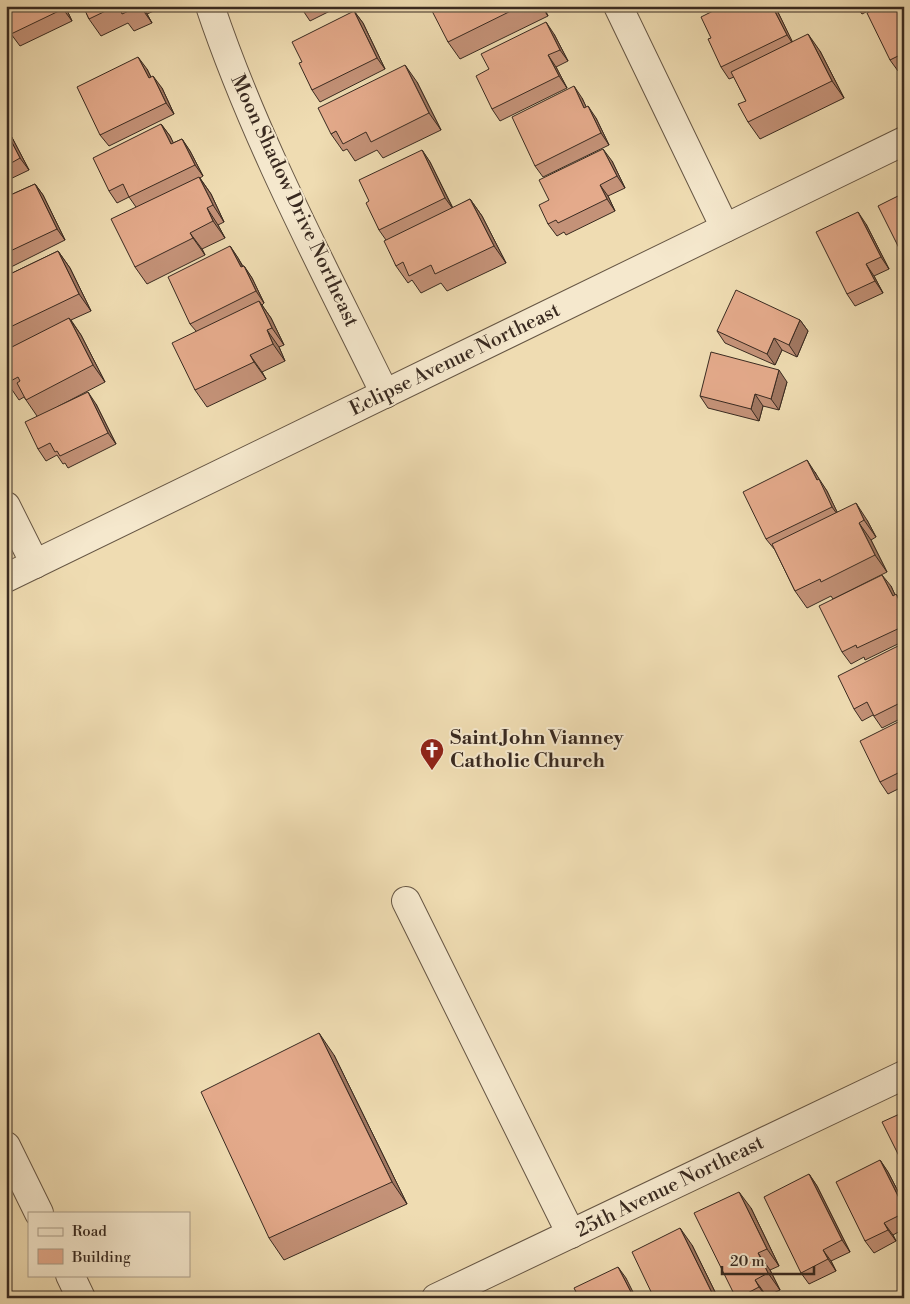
<svg xmlns="http://www.w3.org/2000/svg" width="910" height="1304" font-family="'Libre Bodoni',serif">
	<style>
		.lines { fill: none; stroke-linecap: round; stroke-linejoin: round }
		.minor-casing { stroke: #665644; stroke-width: 30 }
		.minor { stroke: #f5e8cd; stroke-width: 28 }
		.wall { fill: #c49278; stroke: #392a20 }
		.shaded-wall { fill: #a07761; stroke: #392a20 }
		.building { fill: #e4aa8b; stroke: #392a20 }
		.labels { text-anchor: middle; dominant-baseline: central; stroke-width: 4; stroke-linejoin: round; paint-order: stroke }
		.street-label { font-size: 20px; fill: #392a20; stroke: #f5e8cd }
		.poi-label { font-size: 20px; font-weight: bold; fill: #392a20; stroke: #f5e8cd; text-anchor: start }
	</style>
	<rect width="100%" height="100%" fill="#efdcb2"/>
	<filter id="stains"><feTurbulence type="fractalNoise" baseFrequency=".004" numOctaves="4"/><feColorMatrix values="0 0 0 0 .2 0 0 0 0 .09 0 0 0 0 .02 0 0 0 .5 -.17"/></filter>
	<radialGradient id="worn" r=".72"><stop offset=".6" stop-color="#630" stop-opacity="0"/><stop offset="1" stop-color="#630" stop-opacity=".3"/></radialGradient>
	<g class="lines">
		<g class="minor-casing">
			<g id="minor">
				<path d="M210 6C255 140 323 267 385 394"/>
				<path d="M618 6 725 228"/>
				<path d="M6 506 35 564"/>
				<path d="M6 578 904 141"/>
				<path d="M406 901 571 1234"/>
				<path d="M6 1146 39 1213"/>
				<path d="M70 1275 81 1298"/>
				<path d="M436 1298 904 1075"/>
			</g>
		</g>
		<use href="#minor" class="minor"/>
	</g>
	<g class="wall">
		<path d="M6 6H65L72 21 20 46 11 34Z"/>
		<path d="M83 6H154L156 10 147 14 152 23 134 31 128 23 101 36 89 19Z"/>
		<path d="M300 6H340L310 21Z"/>
		<path d="M437 6H543L548 16 460 59 448 42Z"/>
		<path d="M775 6 792 42 820 51 844 98 760 139 748 122 746 101 734 77 729 79 721 67Z"/>
		<path d="M856 6H878L862 14Z"/>
		<path d="M904 6V68L898 71 890 60Z"/>
		<path d="M354 11 363 23 385 69 320 102 312 90 302 62Z"/>
		<path d="M554 34 568 61 556 67 567 88 500 121 492 109 489 69Z"/>
		<path d="M147 69 151 77 162 88 174 114 109 146 100 135Z"/>
		<path d="M417 82 441 130 383 158 377 150 355 161 347 149 343 151 331 134Z"/>
		<path d="M582 98 586 107 596 118 609 145 543 177 535 166Z"/>
		<path d="M161 124 170 136 173 143 182 139 190 151 203 176 200 178 211 194 224 222 218 225 225 238 202 249 205 255 147 284 135 267 136 207 129 197 117 203 109 191Z"/>
		<path d="M6 126 29 170 6 181Z"/>
		<path d="M422 150 430 162 453 208 470 199 482 216 506 263 447 291 441 283 421 293 412 280 408 283 396 266 386 240 379 230 369 201Z"/>
		<path d="M612 161 625 188 608 196 615 211 566 235 564 232 557 236 548 224 549 200Z"/>
		<path d="M35 184 43 195 65 240 7 269 6 267V197Z"/>
		<path d="M866 224 889 269 874 276 883 293 855 306 847 294Z"/>
		<path d="M230 246 238 258 243 266H244L252 278 264 303 262 305 271 318 284 345 279 347 285 361 262 372 266 379 207 407 195 390 196 331 190 324Z"/>
		<path d="M58 251 70 268 91 311 71 320 81 335 105 382 57 407 96 404 116 444 68 468 65 463 63 464 57 455 46 461 38 449 37 416 24 397 19 400 6 381V276Z"/>
		<path d="M800 320 808 331 797 357 782 350 775 365 725 343 717 331Z"/>
		<path d="M787 382 779 410 763 406 759 421 708 408 700 396Z"/>
		<path d="M815 472 819 480 827 491 837 512 867 520 876 537 871 540 887 572 833 599 831 596 807 608 795 591 775 550 766 539Z"/>
		<path d="M891 586 895 595 904 605V641L865 660 864 657 851 664 842 652Z"/>
		<path d="M904 643V717L882 728 873 715 862 721 854 709Z"/>
		<path d="M904 719V786L888 794 880 782Z"/>
		<path d="M334 1055 407 1204 284 1260 269 1238Z"/>
		<path d="M880 1160 888 1172 904 1203V1229L893 1235 896 1241 874 1253 865 1241Z"/>
		<path d="M809 1174 817 1186 850 1252 831 1261 836 1271 809 1284 801 1273Z"/>
		<path d="M751 1208 779 1266 770 1270 780 1290 767 1296 768 1298H736Z"/>
		<path d="M692 1245 718 1298H654Z"/>
	</g>
	<g class="shaded-wall">
		<path d="M62 6H65L72 21 63 9Z"/>
		<path d="M140 6H142L147 14 152 23Z"/>
		<path d="M541 6H543L548 16Z"/>
		<path d="M772 6H775L795 47 787 35Z"/>
		<path d="M354 11 363 23 385 69 377 58Z"/>
		<path d="M546 22 554 34 568 61 560 50Z"/>
		<path d="M808 34 820 51 844 98 832 81Z"/>
		<path d="M548 55 556 67 567 88 559 76Z"/>
		<path d="M138 57 147 69 157 90 149 78Z"/>
		<path d="M405 65 417 82 441 130 429 113Z"/>
		<path d="M153 76 162 88 174 114 166 103Z"/>
		<path d="M574 86 582 98 592 119 584 108Z"/>
		<path d="M588 106 596 118 609 145 601 133Z"/>
		<path d="M161 124 170 136 180 156 171 144Z"/>
		<path d="M6 126 29 170 20 158 6 131Z"/>
		<path d="M182 139 190 151 203 176 195 165Z"/>
		<path d="M603 149 612 161 625 188 617 176Z"/>
		<path d="M422 150 430 162 453 209 445 198Z"/>
		<path d="M199 177 211 194 224 222 213 205Z"/>
		<path d="M35 184 43 195 65 240 57 229Z"/>
		<path d="M600 185 608 196 615 211 607 199Z"/>
		<path d="M470 199 482 216 506 263 494 246Z"/>
		<path d="M207 208 218 225 225 238 213 221Z"/>
		<path d="M858 212 866 224 889 269 881 257Z"/>
		<path d="M190 233 202 249 205 255 193 238Z"/>
		<path d="M230 246 238 258 249 279 241 267Z"/>
		<path d="M58 251 70 268 91 311 79 294Z"/>
		<path d="M866 264 874 276 883 293 875 281Z"/>
		<path d="M244 266 252 278 264 303 256 291Z"/>
		<path d="M259 301 271 318 284 345 272 328Z"/>
		<path d="M69 318 81 335 105 382 93 365Z"/>
		<path d="M800 320 808 331 797 357 789 345Z"/>
		<path d="M267 330 279 347 285 361 273 344Z"/>
		<path d="M774 338 782 350 775 365 767 354Z"/>
		<path d="M250 355 262 372 266 379 254 362Z"/>
		<path d="M779 370 787 382 779 410 771 399Z"/>
		<path d="M88 392 96 404 116 444 108 433Z"/>
		<path d="M755 394 763 406 759 421 751 409Z"/>
		<path d="M807 460 827 491 840 518 832 507 817 480Z"/>
		<path d="M856 503 867 520 876 537 864 520Z"/>
		<path d="M859 523 871 540 887 572 875 555Z"/>
		<path d="M882 575 891 586 901 608 893 596Z"/>
		<path d="M896 594 904 605V610Z"/>
		<path d="M319 1033 334 1055 407 1204 392 1182Z"/>
		<path d="M880 1160 888 1172 904 1203V1208Z"/>
		<path d="M809 1174 817 1186 850 1252 842 1240Z"/>
		<path d="M739 1192 751 1208 779 1266 767 1249Z"/>
		<path d="M884 1223 893 1235 896 1241 888 1230Z"/>
		<path d="M680 1228 692 1245 718 1298H715L712 1293Z"/>
		<path d="M823 1250 831 1261 836 1271 828 1259Z"/>
		<path d="M758 1253 770 1270 780 1290 768 1273Z"/>
		<path d="M618 1267 626 1278 636 1298H634Z"/>
		<path d="M755 1280 768 1298H767L759 1287Z"/>
	</g>
	<g class="building">
		<path d="M6 6H62L63 9 11 34 6 23Z"/>
		<path d="M83 6H116L89 19Z"/>
		<path d="M119 6H140L122 14Z"/>
		<path d="M300 6H308L302 9Z"/>
		<path d="M437 6H521L448 42 431 9Z"/>
		<path d="M723 6H772L787 35 721 67 708 39 711 38 701 17Z"/>
		<path d="M881 6H904V53L890 60 867 13Z"/>
		<path d="M354 11 377 58 312 90 299 63 302 62 292 42Z"/>
		<path d="M546 22 560 50 548 55 559 76 492 109 476 76 489 69 481 54Z"/>
		<path d="M808 34 832 81 748 122 738 104 746 101 731 72Z"/>
		<path d="M138 57 149 78 153 76 166 103 100 135 77 87Z"/>
		<path d="M405 65 429 113 371 142 366 132 343 144 336 131 331 134 318 108Z"/>
		<path d="M574 86 584 108 588 106 601 133 535 166 512 117Z"/>
		<path d="M161 124 171 144 182 139 195 165 129 197 123 184 109 191 93 158Z"/>
		<path d="M6 131 20 158 6 166Z"/>
		<path d="M603 149 617 176 600 185 607 199 558 223 556 220 548 224 539 205 549 200 539 180Z"/>
		<path d="M422 150 445 198 379 230 366 203 369 201 359 180Z"/>
		<path d="M199 177 213 205 207 208 213 221 190 233 193 238 135 267 111 219Z"/>
		<path d="M35 184 57 229 6 253V197Z"/>
		<path d="M904 193V258L878 206Z"/>
		<path d="M470 199 494 246 435 274 431 265 409 276 403 262 396 266 384 241Z"/>
		<path d="M858 212 881 257 866 264 875 281 847 294 816 232Z"/>
		<path d="M230 246 241 267 244 266 256 291 190 324 168 277Z"/>
		<path d="M58 251 79 294 6 329V276Z"/>
		<path d="M736 290 800 320 789 345 774 338 767 354 717 331Z"/>
		<path d="M259 301 272 328 267 330 273 344 250 355 254 362 195 390 172 343Z"/>
		<path d="M69 318 93 365 26 400 17 383 20 381 18 377 7 383 6 381V350Z"/>
		<path d="M711 352 779 370 771 399 755 394 751 409 700 396Z"/>
		<path d="M88 392 108 433 60 456 57 451 55 452 50 443 38 449 25 422Z"/>
		<path d="M807 460 817 480 819 479 832 507 766 539 743 492Z"/>
		<path d="M856 503 864 520 859 523 875 555 821 582 820 579 795 591 772 544Z"/>
		<path d="M882 575 893 596 896 594 904 610V626L857 648 856 645 842 652 819 606Z"/>
		<path d="M904 643V701L874 716 867 702 854 709 838 676Z"/>
		<path d="M904 719V770L880 782 860 741Z"/>
		<path d="M319 1033 392 1182 269 1238 201 1092Z"/>
		<path d="M904 1112V1166L882 1122Z"/>
		<path d="M880 1160 904 1208V1213L884 1223 888 1230 865 1241 836 1182Z"/>
		<path d="M809 1174 842 1240 823 1250 828 1259 801 1273 764 1197Z"/>
		<path d="M739 1192 767 1249 758 1253 768 1273 755 1280 759 1287 738 1298H736L694 1213Z"/>
		<path d="M680 1228 712 1293 702 1298H654L632 1252Z"/>
		<path d="M618 1267 634 1298H579L574 1288Z"/>
		<path d="M556 1295 557 1298H550Z"/>
	</g>
	<defs>
		<g id="church-pin" transform="scale(1.25)"><path d="M0 17L-7.5 6A9.5 9.5 0 1 1 7.5 6Z" fill="#8f2418" stroke="#f5e8cd"/><path d="M-1.2-6h2.4v3.5h3.3v2.4h-3.3V6h-2.4V-.1h-3.3v-2.4h3.3Z" fill="#fff"/></g>
	</defs>
	<g fill-rule="evenodd">
		<use href="#church-pin" x="432" y="750"/>
	</g>
	<g class="labels">
		<g class="street-label">
			<text transform="translate(294 201) rotate(65)">Moon Shadow Drive Northeast</text>
			<text transform="translate(455 360) rotate(-26)">Eclipse Avenue Northeast</text>
			<text transform="translate(670 1187) rotate(-26)">25th Avenue Northeast</text>
		</g>
		<g class="poi-label">
			<text x="450" y="738">Saint John Vianney<tspan x="450" dy="23">Catholic Church</tspan></text>
		</g>
	</g>
	<rect width="910" height="1304" fill="none" stroke="#efdcb2" stroke-width="25"/>
	<rect x="8" y="8" width="895" height="1289" fill="none" stroke="#392a20" stroke-width="2.5"/>
	<rect x="12" y="12" width="885" height="1279" fill="none" stroke="#392a20"/>
	<rect x="28" y="1212" width="162" height="65" fill="#f5e8cd" stroke="#aa9c88"/>
	<rect x="38" y="1228" width="25" height="8" fill="#f5e8cd" stroke="#aa9c88"/>
	<text x="72" y="1236" font-size="15" fill="#392a20">Road</text>
	<rect x="38" y="1249" width="25" height="15" fill="#e4aa8b" stroke="#aa9c88"/>
	<text x="72" y="1262" font-size="15" fill="#392a20">Building</text>
	<path d="M722 1266v8h92v-8" fill="none" stroke="#392a20" stroke-width="2.5"/>
	<text x="730" y="1266" font-size="15" fill="#392a20" stroke="#f5e8cd" stroke-width="4" paint-order="stroke">20 m</text>
	<rect width="100%" height="100%" filter="url(#stains)"/>
	<rect width="100%" height="100%" fill="url(#worn)"/>
</svg>
